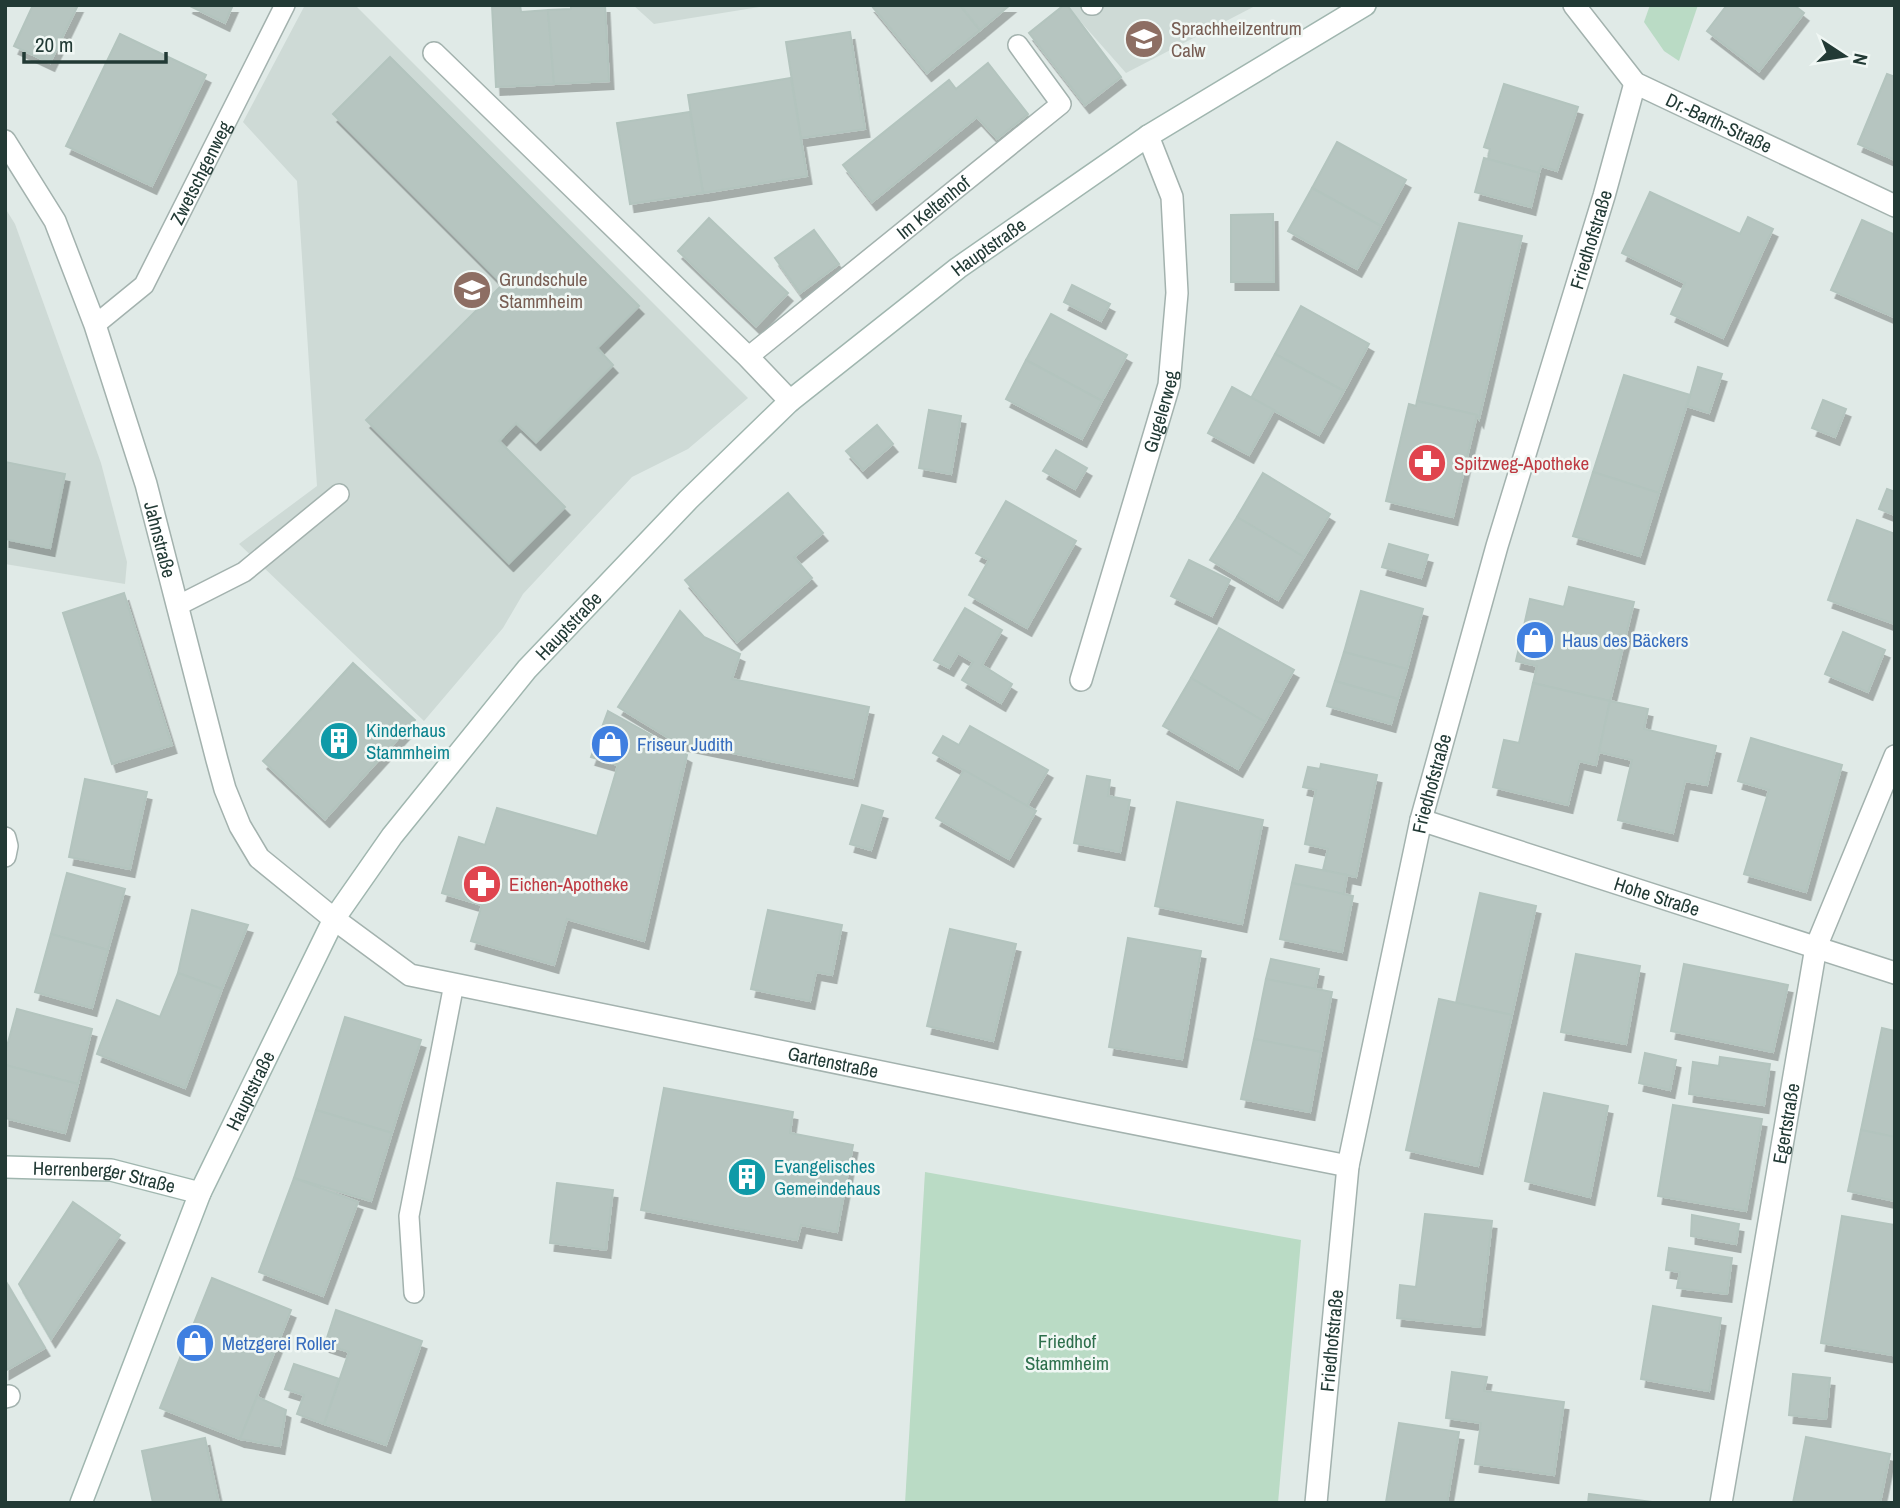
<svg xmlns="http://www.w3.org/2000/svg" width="1900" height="1508" font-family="'Archivo Narrow',sans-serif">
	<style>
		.built { fill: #cedad6 }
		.green { fill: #badbc5 }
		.building { fill: #b6c5c0; stroke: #b3c4be; stroke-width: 2; filter: url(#shadow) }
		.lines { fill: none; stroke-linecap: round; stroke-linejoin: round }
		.lane-casing { stroke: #a3b2ae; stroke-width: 22 }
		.street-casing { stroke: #a3b2ae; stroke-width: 24 }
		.secondary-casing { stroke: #a0b6af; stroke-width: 24 }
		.lane { stroke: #fff; stroke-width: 19 }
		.street { stroke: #fff; stroke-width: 21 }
		.secondary { stroke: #fff; stroke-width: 21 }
		.labels { text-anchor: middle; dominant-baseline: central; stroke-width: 5; stroke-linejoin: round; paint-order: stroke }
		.education-label { font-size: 19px; fill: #785e54; stroke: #f0f7f4; text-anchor: start }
		.street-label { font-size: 19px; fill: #223a35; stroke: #f0f7f4 }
		.health-label { font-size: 19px; fill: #be3a42; stroke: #f0f7f4; text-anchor: start }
		.shop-label { font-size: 19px; fill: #366cbe; stroke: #f0f7f4; text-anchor: start }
		.culture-label { font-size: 19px; fill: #0d838f; stroke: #f0f7f4; text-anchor: start }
		.park-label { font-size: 19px; fill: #2d6f4c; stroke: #f0f7f4 }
	</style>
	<defs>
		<filter id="shadow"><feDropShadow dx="4.5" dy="8" stdDeviation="0" flood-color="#0004"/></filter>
	</defs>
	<rect width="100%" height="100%" fill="#e0eae7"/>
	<g class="built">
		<path d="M305 5H355L748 398 688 449 632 477 523 594 503 628 424 721 239 544 317 486 297 181 243 122Z"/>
		<path d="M633 5H772L654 24Z"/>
		<path d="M1066 5H1257L1126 73Z"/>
		<path d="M5 208 15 224 101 463 127 562 125 584 5 564Z"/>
	</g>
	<g class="green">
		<path d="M1650 5H1698L1679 61 1664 51 1644 22Z"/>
		<path d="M925 1172 1301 1240 1278 1503H905Z"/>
	</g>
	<g class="building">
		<path d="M33 5H78L50 63 14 46Z"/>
		<path d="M188 5H233L225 23Z"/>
		<path d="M492 5H520L521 12 548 10 554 84 496 87Z"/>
		<path d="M571 5H605L609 81 554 84 548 10 571 9Z"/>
		<path d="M871 5H960L980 30 927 73Z"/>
		<path d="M960 5H1010L980 30Z"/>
		<path d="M1064 5H1067L1121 77 1085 105 1029 33Z"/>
		<path d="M1727 5H1794L1804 13 1759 71 1707 31Z"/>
		<path d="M850 32 865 129 801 138 786 42Z"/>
		<path d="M120 34 206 75 152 186 66 146Z"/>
		<path d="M390 57 639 306 597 348 613 365 536 442 516 423 499 441 565 507 509 563 366 420 503 284 333 114Z"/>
		<path d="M988 63 1028 114 997 139 977 117 872 202 843 165 949 80 956 89Z"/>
		<path d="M1887 74 1895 77V160L1858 144Z"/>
		<path d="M791 78 807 176 703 193 688 95Z"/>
		<path d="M1504 84 1578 107 1557 171 1541 166 1539 173 1488 159 1490 149 1484 147Z"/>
		<path d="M690 112 703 193 630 204 617 123Z"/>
		<path d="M1337 142 1406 180 1381 226 1312 188Z"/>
		<path d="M1484 158 1539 173 1531 207 1475 192Z"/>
		<path d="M1312 188 1381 226 1357 269 1288 231Z"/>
		<path d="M1650 192 1740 234 1748 217 1773 229 1723 338 1671 314 1685 283 1622 253Z"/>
		<path d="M1273 214 1274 282H1231V215Z"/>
		<path d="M709 218 788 293 756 326 678 251Z"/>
		<path d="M1862 220 1895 235 1894 317 1831 290Z"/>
		<path d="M1459 223 1522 236 1479 419 1477 415 1417 401Z"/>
		<path d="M814 230 839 264 800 293 775 258Z"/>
		<path d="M1072 285 1110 304 1101 321 1064 302Z"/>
		<path d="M1301 306 1369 344 1344 391 1275 354Z"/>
		<path d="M1051 314 1127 355 1102 401 1026 360Z"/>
		<path d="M1275 354 1344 391 1319 435 1251 398Z"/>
		<path d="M1026 360 1102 401 1082 439 1006 399Z"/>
		<path d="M1698 367 1722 374 1709 413 1687 406Z"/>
		<path d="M1624 375 1690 395 1659 493 1593 472Z"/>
		<path d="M1232 387 1274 410 1249 455 1208 433Z"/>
		<path d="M1823 400 1846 409 1835 437 1812 428Z"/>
		<path d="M1417 401 1477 415 1453 517 1386 501 1409 404 1416 406Z"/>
		<path d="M929 410 961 416 951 474 919 468Z"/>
		<path d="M877 425 893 444 863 470 846 451Z"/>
		<path d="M1056 450 1087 468 1075 489 1043 471Z"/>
		<path d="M5 462 65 474 50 548 5 539Z"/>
		<path d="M1593 472 1659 493 1640 556 1573 536Z"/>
		<path d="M1263 473 1330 514 1304 557 1237 517Z"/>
		<path d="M1887 489 1895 492V515L1879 509Z"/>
		<path d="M788 493 823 533 794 557 812 578 737 642 685 580Z"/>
		<path d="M1006 501 1076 541 1027 628 969 595 989 560 976 553Z"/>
		<path d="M1237 517 1304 557 1278 600 1210 560Z"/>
		<path d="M1857 520 1895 534V624L1828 600Z"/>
		<path d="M1389 544 1428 555 1421 578 1382 567Z"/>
		<path d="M1189 560 1230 580 1212 616 1171 596Z"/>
		<path d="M1569 587 1634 602 1610 701 1533 683 1537 666 1516 661 1530 599 1564 607Z"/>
		<path d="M1361 591 1423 609 1407 669 1344 652Z"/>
		<path d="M124 593 172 745 112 764 63 613Z"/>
		<path d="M965 608 1002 630 982 665 1012 684 1001 703 962 680 973 662 958 653 949 668 934 660Z"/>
		<path d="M680 611 704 637 740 654 732 679 869 707 853 778 674 741 618 707Z"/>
		<path d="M1219 628 1294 670 1265 722 1191 678Z"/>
		<path d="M1843 632 1885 650 1868 692 1825 674Z"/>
		<path d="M1344 652 1407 669 1398 699 1335 681Z"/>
		<path d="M353 663 415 720 325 819 263 761Z"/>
		<path d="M1191 678 1265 722 1238 769 1163 726Z"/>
		<path d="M1335 681 1398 699 1391 724 1327 706Z"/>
		<path d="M1533 683 1610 701 1596 765 1579 761 1568 805 1493 787 1504 740 1519 743Z"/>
		<path d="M1610 701 1648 709 1644 729 1716 746 1707 785 1685 781 1673 833 1618 820 1632 760 1599 752Z"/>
		<path d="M608 711 687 755 644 941 567 919 554 965 471 941 482 905 442 893 459 837 485 845 497 808 597 836 618 765 591 757Z"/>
		<path d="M970 726 1048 770 1027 806 933 753 943 736 959 745Z"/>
		<path d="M1751 738 1842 765 1806 892 1744 874 1769 790 1738 781Z"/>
		<path d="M1321 764 1377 775 1356 877 1323 870 1328 849 1305 844 1316 790 1303 787 1308 767 1320 769Z"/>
		<path d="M964 770 1036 811 1009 859 936 818Z"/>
		<path d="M1087 776 1110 780 1108 796 1130 800 1120 852 1074 843Z"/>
		<path d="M85 779 147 792 130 869 69 857Z"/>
		<path d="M1177 802 1263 820 1242 924 1155 906Z"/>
		<path d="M862 805 883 811 871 850 850 844Z"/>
		<path d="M1296 865 1347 875 1344 894 1292 883Z"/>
		<path d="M67 873 125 889 108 950 51 934Z"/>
		<path d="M1292 883 1353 896 1342 952 1280 939Z"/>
		<path d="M1480 893 1536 906 1512 1015 1456 1003Z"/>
		<path d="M192 910 248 925 222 989 178 973Z"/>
		<path d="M768 910 842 925 832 975 816 972 810 1001 751 989Z"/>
		<path d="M950 929 1016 944 993 1041 927 1026Z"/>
		<path d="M51 934 108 950 92 1008 35 992Z"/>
		<path d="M1128 938 1201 951 1182 1059 1109 1047Z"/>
		<path d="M1576 954 1640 966 1626 1044 1561 1032Z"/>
		<path d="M1271 959 1319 969 1315 989 1266 979Z"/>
		<path d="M1684 964 1788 985 1773 1052 1671 1031Z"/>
		<path d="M178 973 222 989 185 1088 97 1054 117 1000 160 1017Z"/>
		<path d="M1266 979 1332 992 1321 1052 1254 1039Z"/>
		<path d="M1439 999 1512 1015 1478 1166 1406 1150Z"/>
		<path d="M17 1009 92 1029 78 1084 5 1065V1054Z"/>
		<path d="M345 1017 421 1040 392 1133 316 1110Z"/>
		<path d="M1882 1028 1895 1031V1137L1861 1130Z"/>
		<path d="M1254 1039 1321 1052 1310 1112 1241 1099Z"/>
		<path d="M1645 1053 1676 1060 1670 1090 1639 1083Z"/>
		<path d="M1720 1057 1770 1064 1764 1105 1689 1094 1693 1062 1719 1066Z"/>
		<path d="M5 1065 78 1084 65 1133 5 1118Z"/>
		<path d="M664 1088 793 1112 790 1133 853 1145 837 1232 801 1225 797 1240 641 1210Z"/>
		<path d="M1544 1093 1608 1106 1590 1197 1525 1181Z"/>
		<path d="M1673 1105 1762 1119 1746 1211 1658 1196Z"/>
		<path d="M316 1110 392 1133 371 1201 294 1178Z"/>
		<path d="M1861 1130 1895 1137V1201L1848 1191Z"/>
		<path d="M294 1178 358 1202 323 1296 259 1272Z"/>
		<path d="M557 1183 613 1190 606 1250 550 1243Z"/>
		<path d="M73 1202 120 1235 51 1339 19 1284Z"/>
		<path d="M1425 1214 1492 1221 1480 1327 1397 1318 1400 1285 1416 1287Z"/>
		<path d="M1692 1215 1739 1224 1736 1244 1691 1236Z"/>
		<path d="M1842 1216 1895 1225V1343L1893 1355 1821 1343Z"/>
		<path d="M1669 1248 1732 1258 1727 1294 1677 1288 1680 1272 1666 1270Z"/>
		<path d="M212 1278 291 1310 240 1439 160 1408Z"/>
		<path d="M5 1280 45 1348 5 1371Z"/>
		<path d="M1653 1306 1721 1318 1709 1391 1641 1379Z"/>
		<path d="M336 1310 422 1341 386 1445 324 1424 349 1352 325 1344Z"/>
		<path d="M294 1364 339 1379 324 1424 297 1414 304 1395 285 1389Z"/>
		<path d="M1452 1372 1487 1377 1484 1391 1564 1402 1554 1475 1475 1464 1481 1423 1446 1418Z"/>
		<path d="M1793 1374 1830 1378 1826 1419 1789 1415Z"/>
		<path d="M257 1397 286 1410 280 1446 240 1439Z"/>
		<path d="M1399 1423 1459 1432 1447 1503 1386 1502Z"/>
		<path d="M1806 1437 1890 1454 1880 1503H1793Z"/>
		<path d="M205 1438 219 1503H153L142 1451Z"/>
		<path d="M1589 1494 1660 1503H1588Z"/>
	</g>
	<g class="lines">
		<g class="lane-casing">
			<g id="lane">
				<path d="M1091 5H1093"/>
				<path id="s1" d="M95 325 144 285 285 5"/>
				<path id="s2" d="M748 357 1061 104 1018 45"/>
				<path d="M177 606 244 572 339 494"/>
				<path d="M414 1293 409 1216 454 984"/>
			</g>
		</g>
		<g class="street-casing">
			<g id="street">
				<path id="s3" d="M1574 5 1635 83 1895 206"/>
				<path d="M434 53 748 357 790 401"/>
				<path id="s4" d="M5 141 55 221 95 325 146 484 217 760 225 789 240 826 259 858 334 919 410 975 1081 1113 1348 1166"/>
				<path id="s5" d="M1081 680 1169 385 1177 293 1172 197 1148 136"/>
				<path id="s6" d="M1421 820 1895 973"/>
				<path d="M5 838 7 846 5 856"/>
				<path d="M5 1397 9 1396"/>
				<path id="s7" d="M1316 1503 1348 1166 1421 820 1497 546 1604 196 1635 83"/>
				<path id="s8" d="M1721 1503 1816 947 1895 756"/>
			</g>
		</g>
		<g class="secondary-casing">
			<g id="secondary">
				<path id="s9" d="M5 1167 111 1170 200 1193"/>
				<path id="s10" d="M81 1503 200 1193 334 919 392 836 527 669 688 500 790 401 958 268 1148 136 1365 5"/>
			</g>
		</g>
		<use href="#lane" class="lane"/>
		<use href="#street" class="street"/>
		<use href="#secondary" class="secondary"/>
	</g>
	<defs>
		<g id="school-disc" transform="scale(2.0125)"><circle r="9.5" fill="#8d6e63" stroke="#f0f7f4"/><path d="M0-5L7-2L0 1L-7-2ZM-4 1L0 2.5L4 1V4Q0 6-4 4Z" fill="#fff"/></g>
		<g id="pharmacy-disc" transform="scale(2.0125)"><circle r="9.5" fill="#e0444e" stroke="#f0f7f4"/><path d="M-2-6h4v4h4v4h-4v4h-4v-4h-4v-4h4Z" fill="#fff"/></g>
		<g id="shop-disc" transform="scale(2.0125)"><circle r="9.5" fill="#3f7fe0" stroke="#f0f7f4"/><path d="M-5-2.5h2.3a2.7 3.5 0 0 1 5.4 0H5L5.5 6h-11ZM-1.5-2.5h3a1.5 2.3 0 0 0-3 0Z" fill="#fff"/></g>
		<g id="building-disc" transform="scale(2.0125)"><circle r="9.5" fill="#0f9aa8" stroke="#f0f7f4"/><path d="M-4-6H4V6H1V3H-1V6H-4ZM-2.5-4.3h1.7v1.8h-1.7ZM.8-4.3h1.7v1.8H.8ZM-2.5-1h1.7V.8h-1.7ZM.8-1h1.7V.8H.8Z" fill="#fff"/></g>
	</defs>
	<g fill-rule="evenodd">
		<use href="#school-disc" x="1144" y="39"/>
		<use href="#school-disc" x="472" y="290"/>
		<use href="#pharmacy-disc" x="1427" y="463"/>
		<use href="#shop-disc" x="1535" y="640"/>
		<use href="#building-disc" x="339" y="741"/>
		<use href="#shop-disc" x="610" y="744"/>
		<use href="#pharmacy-disc" x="482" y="884"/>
		<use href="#building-disc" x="747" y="1177"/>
		<use href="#shop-disc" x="195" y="1343"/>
	</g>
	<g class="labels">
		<g class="education-label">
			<text x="1171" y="28">Sprachheilzentrum<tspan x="1171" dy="22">Calw</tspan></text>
			<text x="499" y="279">Grundschule<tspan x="499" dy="22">Stammheim</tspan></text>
		</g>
		<g class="street-label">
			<text stroke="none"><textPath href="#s3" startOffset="192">Dr.-Barth-Straße</textPath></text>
			<text stroke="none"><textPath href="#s1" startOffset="189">Zwetschgenweg</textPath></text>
			<text stroke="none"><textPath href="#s2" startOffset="238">Im Keltenhof</textPath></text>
			<text stroke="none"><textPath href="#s7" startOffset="1297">Friedhofstraße</textPath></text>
			<text stroke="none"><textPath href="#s10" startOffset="1580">Hauptstraße</textPath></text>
			<text stroke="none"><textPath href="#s5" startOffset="280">Gugelerweg</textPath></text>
			<text stroke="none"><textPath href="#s4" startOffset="430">Jahnstraße</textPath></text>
			<text stroke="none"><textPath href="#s10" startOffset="1013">Hauptstraße</textPath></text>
			<text stroke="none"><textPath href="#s7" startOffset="730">Friedhofstraße</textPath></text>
			<text stroke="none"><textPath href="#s6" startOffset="248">Hohe Straße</textPath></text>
			<text stroke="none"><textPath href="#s4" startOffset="1388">Gartenstraße</textPath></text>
			<text stroke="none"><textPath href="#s10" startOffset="446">Hauptstraße</textPath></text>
			<text stroke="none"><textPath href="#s8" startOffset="385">Egertstraße</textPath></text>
			<text stroke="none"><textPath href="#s9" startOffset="100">Herrenberger Straße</textPath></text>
			<text stroke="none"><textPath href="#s7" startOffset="163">Friedhofstraße</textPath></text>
		</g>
		<g class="health-label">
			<text x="1454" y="463">Spitzweg-Apotheke</text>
			<text x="509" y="884">Eichen-Apotheke</text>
		</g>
		<g class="shop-label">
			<text x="1562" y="640">Haus des Bäckers</text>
			<text x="637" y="744">Friseur Judith</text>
			<text x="222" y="1343">Metzgerei Roller</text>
		</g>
		<g class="culture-label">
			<text x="366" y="730">Kinderhaus<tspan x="366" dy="22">Stammheim</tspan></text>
			<text x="774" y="1166">Evangelisches<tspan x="774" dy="22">Gemeindehaus</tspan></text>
		</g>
		<g class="park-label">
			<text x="1067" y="1341">Friedhof<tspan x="1067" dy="22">Stammheim</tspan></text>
		</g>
	</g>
	<rect width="1900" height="1508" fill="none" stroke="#223a35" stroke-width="14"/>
	<g transform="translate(1844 56) rotate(102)" stroke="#f0f7f4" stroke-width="5" paint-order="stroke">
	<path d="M0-5L12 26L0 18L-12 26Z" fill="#223a35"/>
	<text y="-10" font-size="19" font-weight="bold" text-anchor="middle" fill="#223a35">N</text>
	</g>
	<path d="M24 52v10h142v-10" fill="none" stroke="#223a35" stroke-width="3.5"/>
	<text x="35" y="52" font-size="21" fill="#223a35" stroke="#f0f7f4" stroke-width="5" paint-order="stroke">20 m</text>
</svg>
